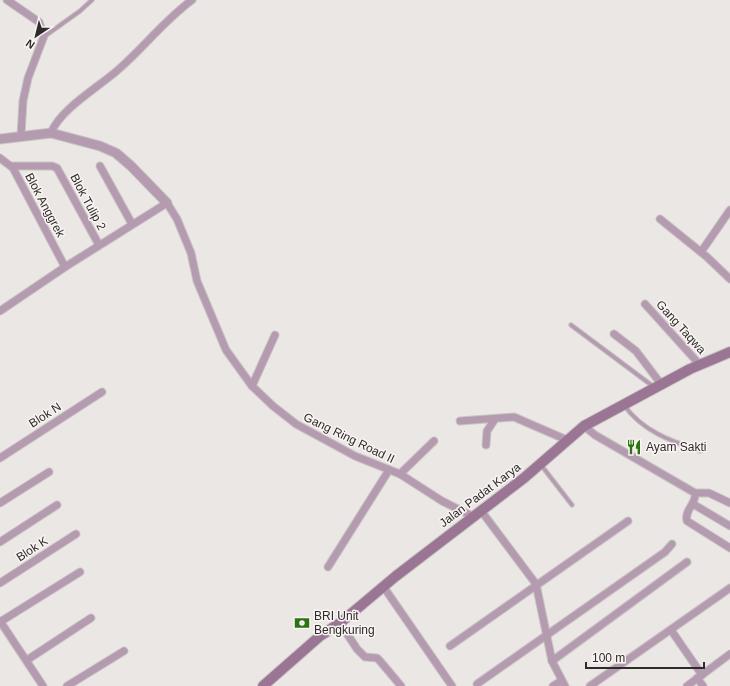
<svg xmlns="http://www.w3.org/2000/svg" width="730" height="686" font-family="Helvetica,sans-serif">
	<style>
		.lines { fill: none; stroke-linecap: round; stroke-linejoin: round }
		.service-casing { stroke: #c9c5c4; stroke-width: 5.5 }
		.minor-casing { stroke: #c9c5c4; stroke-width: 9 }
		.tertiary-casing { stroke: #c9c5c4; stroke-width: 11 }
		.secondary-casing { stroke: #c9c5c4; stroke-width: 12 }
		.service { stroke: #b59bb0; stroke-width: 3.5 }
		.minor { stroke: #b59bb0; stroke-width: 7 }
		.tertiary { stroke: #b59bb0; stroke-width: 9 }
		.secondary { stroke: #9b7694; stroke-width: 10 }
		.labels { text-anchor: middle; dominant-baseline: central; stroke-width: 3; stroke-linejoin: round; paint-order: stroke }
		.street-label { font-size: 12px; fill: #2d2b2b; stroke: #f9f4f2 }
		.poi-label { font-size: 12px; fill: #2d2b2b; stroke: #f9f4f2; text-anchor: start }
	</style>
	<rect width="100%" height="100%" fill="#ebe7e5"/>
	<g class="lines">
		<g class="service-casing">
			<g id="service">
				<path d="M45 36 80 11 92 0"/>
				<path d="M571 325 654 387"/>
				<path d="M624 405C642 431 671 441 700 451"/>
				<path d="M541 465 572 505"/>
			</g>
		</g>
		<g class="minor-casing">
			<g id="minor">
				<path d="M7 0 39 22 44 36 28 78 23 101 21 135"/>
				<path d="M51 133C60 109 99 87 119 69 144 47 165 20 192 0"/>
				<path d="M0 158 13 168 65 267"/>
				<path d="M11 166H52L57 168 99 245"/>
				<path d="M100 166 132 224"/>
				<path d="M660 219 707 257 730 279"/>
				<path d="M701 252 730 210"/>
				<path d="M645 304 700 365"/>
				<path d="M0 311 65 267 167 203 177 219 191 253 197 281 226 350 252 386 273 406 296 424 355 456 400 474 442 501 474 517"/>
				<path d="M614 334 636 351 661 384"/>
				<path d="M252 386 275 335"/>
				<path d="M460 421 514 417 567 440"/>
				<path d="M584 426 595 435 695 493C697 503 684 510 687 521L730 548"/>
				<path d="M486 445 487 431 495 419"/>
				<path d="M0 458 102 392"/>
				<path d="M400 474 434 441"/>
				<path d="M695 493H709L730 503"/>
				<path d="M0 503 49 472"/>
				<path d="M693 504 730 526"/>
				<path d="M482 512 536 584 552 661 565 686"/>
				<path d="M0 542 57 505"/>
				<path d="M328 567 389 470"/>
				<path d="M0 583 76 534"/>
				<path d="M383 586 452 686"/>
				<path d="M0 621 43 686"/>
				<path d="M0 622 80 572"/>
				<path d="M340 623 357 649 365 657 377 658 380 661 401 686"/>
				<path d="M671 630 702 675"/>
				<path d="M450 646 628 521"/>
				<path d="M27 660 91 618"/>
				<path d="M552 661 687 562"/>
				<path d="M697 678 703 686"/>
				<path d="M477 684 665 552 672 544"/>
				<path d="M67 686 124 651"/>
				<path d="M553 686 561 681"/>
				<path d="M590 686 730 588"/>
				<path d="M687 686 730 654"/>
			</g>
		</g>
		<g class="tertiary-casing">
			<path id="tertiary" d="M0 139 51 133 100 146 116 153 131 166 167 203"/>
		</g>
		<g class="secondary-casing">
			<path id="secondary" d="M263 686 320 636 340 623 396 576 524 478 584 426 690 369 730 352"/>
		</g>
		<use href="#service" class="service"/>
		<use href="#minor" class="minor"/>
		<use href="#tertiary" class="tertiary"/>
		<use href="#secondary" class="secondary"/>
	</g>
	<defs>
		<g id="restaurant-bare" transform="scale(1.2)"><path d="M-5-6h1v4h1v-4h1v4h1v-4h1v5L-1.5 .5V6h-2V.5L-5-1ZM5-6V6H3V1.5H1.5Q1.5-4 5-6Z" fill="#2c7313" stroke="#f9f4f2" stroke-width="2.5" paint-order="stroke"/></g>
		<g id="bank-bare" transform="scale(1.2)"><path d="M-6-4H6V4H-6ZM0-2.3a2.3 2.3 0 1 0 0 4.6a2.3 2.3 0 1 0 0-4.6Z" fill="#2c7313" stroke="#f9f4f2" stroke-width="2.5" paint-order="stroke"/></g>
	</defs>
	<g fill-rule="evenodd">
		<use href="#restaurant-bare" x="634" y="447"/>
		<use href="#bank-bare" x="302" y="623"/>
	</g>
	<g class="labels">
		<g class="street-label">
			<text transform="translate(88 202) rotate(62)">Blok Tulip 2</text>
			<text transform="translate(45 205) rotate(62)">Blok Anggrek</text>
			<text transform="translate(681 327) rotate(48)">Gang Taqwa</text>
			<text transform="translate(45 415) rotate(-33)">Blok N</text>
			<text transform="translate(349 438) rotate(26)">Gang Ring Road II</text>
			<text transform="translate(480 495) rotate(-37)">Jalan Padat Karya</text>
			<text transform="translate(32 549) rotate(-33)">Blok K</text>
		</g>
		<g class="poi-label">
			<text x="646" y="447">Ayam Sakti</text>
			<text x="314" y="616">BRI Unit<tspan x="314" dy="14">Bengkuring</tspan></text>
		</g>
	</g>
	<g transform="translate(36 36) rotate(215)" stroke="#f9f4f2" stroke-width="3" paint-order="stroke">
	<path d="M0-3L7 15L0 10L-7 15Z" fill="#2d2b2b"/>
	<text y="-6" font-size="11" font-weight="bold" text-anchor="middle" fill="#2d2b2b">N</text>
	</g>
	<path d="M586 662v6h118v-6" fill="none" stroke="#2d2b2b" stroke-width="2"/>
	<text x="592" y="662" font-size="12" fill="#2d2b2b" stroke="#f9f4f2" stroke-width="3" paint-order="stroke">100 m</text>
</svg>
